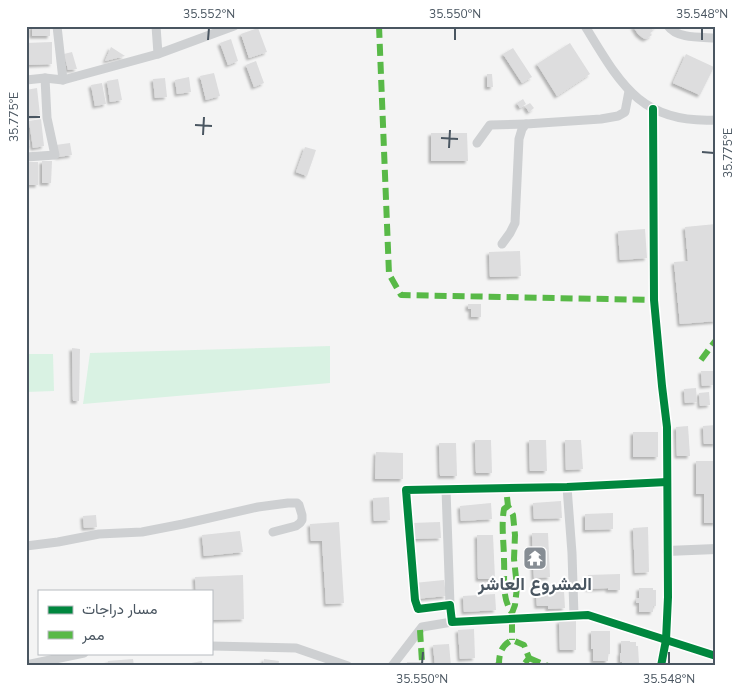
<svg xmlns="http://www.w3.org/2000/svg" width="742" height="692" font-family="'Nunito Sans',Vazirmatn,sans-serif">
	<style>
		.green { fill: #d9f2e3 }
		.building { fill: #ddddde; filter: url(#shadow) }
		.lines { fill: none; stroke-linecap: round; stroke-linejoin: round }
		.minor { stroke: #ced0d2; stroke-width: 9 }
		.tertiary { stroke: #ced0d2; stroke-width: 10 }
		.quiet { stroke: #58b947; stroke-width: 6; stroke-dasharray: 12 6; stroke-linecap: butt }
		.cycleway-casing { stroke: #fff; stroke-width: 11 }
		.cycleway { stroke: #00873e; stroke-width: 8 }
		.ticks { fill: none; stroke: #4a5661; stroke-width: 2 }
		.labels { text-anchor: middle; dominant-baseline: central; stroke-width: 4; stroke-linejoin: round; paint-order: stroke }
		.poi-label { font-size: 18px; font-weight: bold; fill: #4a5661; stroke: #fff }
		.neatline { fill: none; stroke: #4a5661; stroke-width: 2 }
		.ticks-label { font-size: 12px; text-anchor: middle; fill: #4a5661 }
	</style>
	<defs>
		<filter id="shadow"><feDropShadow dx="-2.5" dy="2.5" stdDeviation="1" flood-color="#0004"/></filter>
	</defs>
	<rect width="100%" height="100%" fill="#f4f4f4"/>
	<g class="green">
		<path d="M330 346V383L83 404 90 353Z"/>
		<path d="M26 354H53L54 391 26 392Z"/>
	</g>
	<g class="building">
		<rect x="32" y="26" width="18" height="10"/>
		<path d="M633 26H657L652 29 653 31 650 33 652 35 646 39 643 38 638 34Z"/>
		<path d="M258 28 267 52 249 58 241 34Z"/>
		<path d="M231 39 238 61 228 65 220 43Z"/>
		<path d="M52 42V64L26 65V43Z"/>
		<path d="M570 43 590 74 557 96 537 64Z"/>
		<path d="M111 47 125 56 105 61Z"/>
		<path d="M513 48 532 77 522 83 503 54Z"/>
		<path d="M72 52 77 69 68 70 64 54Z"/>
		<path d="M686 54 714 67 700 95 673 83Z"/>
		<path d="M256 61 264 83 254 87 246 65Z"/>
		<path d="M214 73 220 96 206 100 200 76Z"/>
		<path d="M487 74H492L493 87H487Z"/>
		<path d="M189 77 191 92 177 94 175 80Z"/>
		<path d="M165 78 167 97 155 98 153 79Z"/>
		<path d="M118 79 122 100 110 102 107 81Z"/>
		<path d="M102 83 106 104 95 106 91 85Z"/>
		<path d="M37 88 40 115 29 116 26 90Z"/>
		<path d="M523 99 526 104 520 108 517 103Z"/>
		<path d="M530 103 534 108 529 112 525 106Z"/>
		<path d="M41 119 44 146 33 148 29 121Z"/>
		<path d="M26 128H27L30 146H26Z"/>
		<path d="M431 133H467L468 161H431Z"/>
		<path d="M70 143 72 155 58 157 56 145Z"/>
		<path d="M305 147 316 150 307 176 296 172Z"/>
		<path d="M42 161H52L51 183H42Z"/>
		<rect x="28" y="162" width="10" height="23"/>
		<path d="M716 224V321L680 324 674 262 688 261 685 227Z"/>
		<path d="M645 229 647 258 620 260 618 231Z"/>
		<path d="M520 251 521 276 490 277 489 252Z"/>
		<path d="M468 304H481V317H471V309H468Z"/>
		<path d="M72 348 80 349 79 401H73Z"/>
		<path d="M701 371H713V385L702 386Z"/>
		<path d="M696 388 697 402 685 403 684 389Z"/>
		<path d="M709 392 710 405 700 406 699 393Z"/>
		<path d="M716 425V444H704L703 426Z"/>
		<path d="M688 426 690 456H677L676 427Z"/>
		<rect x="633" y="432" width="25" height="25"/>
		<path d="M475 440H491L492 473H476Z"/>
		<path d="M529 440H546L547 471H530Z"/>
		<path d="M565 440H581L583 469 566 470Z"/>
		<path d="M439 443H456L457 476H440Z"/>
		<path d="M376 452 403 453V479H375Z"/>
		<path d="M696 461H716V523H704V494H696Z"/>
		<path d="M389 497 390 520 374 521 373 498Z"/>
		<path d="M561 501 562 518 534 519 533 503Z"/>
		<path d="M491 503 492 519 461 521 460 506Z"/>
		<path d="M613 513V529L585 530V514Z"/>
		<path d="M96 515 97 527 84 528 83 516Z"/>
		<path d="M339 522 344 603 326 604 322 541H311L310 524Z"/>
		<path d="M440 522 441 538 413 539 412 523Z"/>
		<path d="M648 527 649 572 635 573 633 528Z"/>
		<path d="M240 531 243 552 204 556 202 535Z"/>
		<path d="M532 533H548L550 577 534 578Z"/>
		<path d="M477 535H493L495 579H478Z"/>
		<path d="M620 574V590H608V588L588 589V575Z"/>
		<path d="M243 575 244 619 211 620V591H196L195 577Z"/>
		<path d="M444 580 446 596 415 599 414 583Z"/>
		<path d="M639 588H653V590H656V606H653V612H639V603H636L637 598H639Z"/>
		<path d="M564 591 565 608 548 609V606H537L536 592Z"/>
		<path d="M495 594 496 610 464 612 463 596Z"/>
		<path d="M576 620V650H560L559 621Z"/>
		<path d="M474 629 475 658 460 659 458 630Z"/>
		<path d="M591 631H610V654H608V661H593V649H591Z"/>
		<path d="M621 641H630V642H636V646H638L639 664H635V666H622V662H620V653H621Z"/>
		<path d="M449 644 451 666H435L433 645Z"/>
		<path d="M133 659 134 666H108V661Z"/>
		<path d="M264 659 279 661 278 666H263Z"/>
		<path d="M202 661 203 666H187L186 664Z"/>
		<rect x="407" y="662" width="15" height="4"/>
	</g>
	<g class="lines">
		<g class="minor">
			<path d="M57 26 63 80"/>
			<path d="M156 26 158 54"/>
			<path d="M585 26C620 83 640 124 716 120"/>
			<path d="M668 26C677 39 701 37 716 38"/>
			<path d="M26 80 45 78 63 80 158 54 234 26"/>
			<path d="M653 109 654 300 662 386 667 427V482L567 487 406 490 415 600 418 609 450 605 452 622 588 615 716 656"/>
			<path d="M477 143 490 125 526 124"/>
			<path d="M26 157 55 155 47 118 45 78"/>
			<path d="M502 244 510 233 515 223 519 139 522 129 526 124 601 119 618 116 625 112 629 91"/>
			<path d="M567 487 572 553 574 616"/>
			<path d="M446 489 450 605"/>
			<path d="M26 546 58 542 99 534 142 532 183 524 258 507 288 503H297L299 505 302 515V520L300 523 296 526 273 532"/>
			<path d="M211 646 296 648 348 666"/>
			<path d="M26 665 84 653"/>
			<path d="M392 666 422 627 452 622"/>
		</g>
		<g class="tertiary">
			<path d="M667 551 716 549"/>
			<path d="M661 666 666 640 668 597 667 482"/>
		</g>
		<g class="quiet">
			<path d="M379 26 389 274 401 295 654 300"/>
			<path d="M701 360 716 340"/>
			<path d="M507 497 508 506 513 515 515 535 514 559 517 587 515 605 512 613V640"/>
			<path d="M508 506 504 509C501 526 504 543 504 560 505 578 501 597 512 613"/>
			<path d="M420 630 422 662"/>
			<path d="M529 658 548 666"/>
			<path d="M496 666 499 664C499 653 502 645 512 640L524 645 529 658 525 663 521 666"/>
		</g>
		<g class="cycleway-casing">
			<g id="cycleway">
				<path d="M653 109 654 300 662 386 667 427 668 597 666 640 661 666"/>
				<path d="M667 482 567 487 406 490 415 600 418 609 450 605 452 622 588 615 716 656"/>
			</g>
		</g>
		<use href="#cycleway" class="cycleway"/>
	</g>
	<path class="ticks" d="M208 40 209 28M455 40V28M702 40V28M28 117H40M195 125 212 126M203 135 204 117M441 138 458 139M449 148 450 130M702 152 714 153M422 664 423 652M669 664V652"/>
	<defs>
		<g id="temple-square" transform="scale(1.25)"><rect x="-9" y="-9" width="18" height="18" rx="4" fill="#868d94" stroke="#fff"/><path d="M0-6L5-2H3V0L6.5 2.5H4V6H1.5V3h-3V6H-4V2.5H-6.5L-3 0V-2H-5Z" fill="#fff"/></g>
	</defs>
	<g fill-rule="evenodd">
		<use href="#temple-square" x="535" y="558"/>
	</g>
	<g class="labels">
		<g class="poi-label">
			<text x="535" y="584">المشروع العاشر</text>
		</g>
	</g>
	<rect width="742" height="692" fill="none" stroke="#ffffff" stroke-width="55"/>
	<rect x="38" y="590" width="175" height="65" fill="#ffffff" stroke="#b7bbc0"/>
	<rect x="48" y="606" width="25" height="8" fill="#00873e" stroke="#b7bbc0"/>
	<text x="82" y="614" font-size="15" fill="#4a5661">مسار دراجات</text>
	<rect x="48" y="631" width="25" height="8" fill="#58b947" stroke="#b7bbc0"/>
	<text x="82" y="640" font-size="15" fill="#4a5661">ممر</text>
	<rect x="28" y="28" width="686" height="636" class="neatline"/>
	<g class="ticks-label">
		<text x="209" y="18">35.552°N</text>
		<text x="455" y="18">35.550°N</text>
		<text x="702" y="18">35.548°N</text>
		<text transform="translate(14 117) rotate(-90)" y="4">35.775°E</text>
		<text transform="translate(728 153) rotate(-90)" y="4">35.775°E</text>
		<text x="422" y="683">35.550°N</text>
		<text x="669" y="683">35.548°N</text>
	</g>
</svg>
